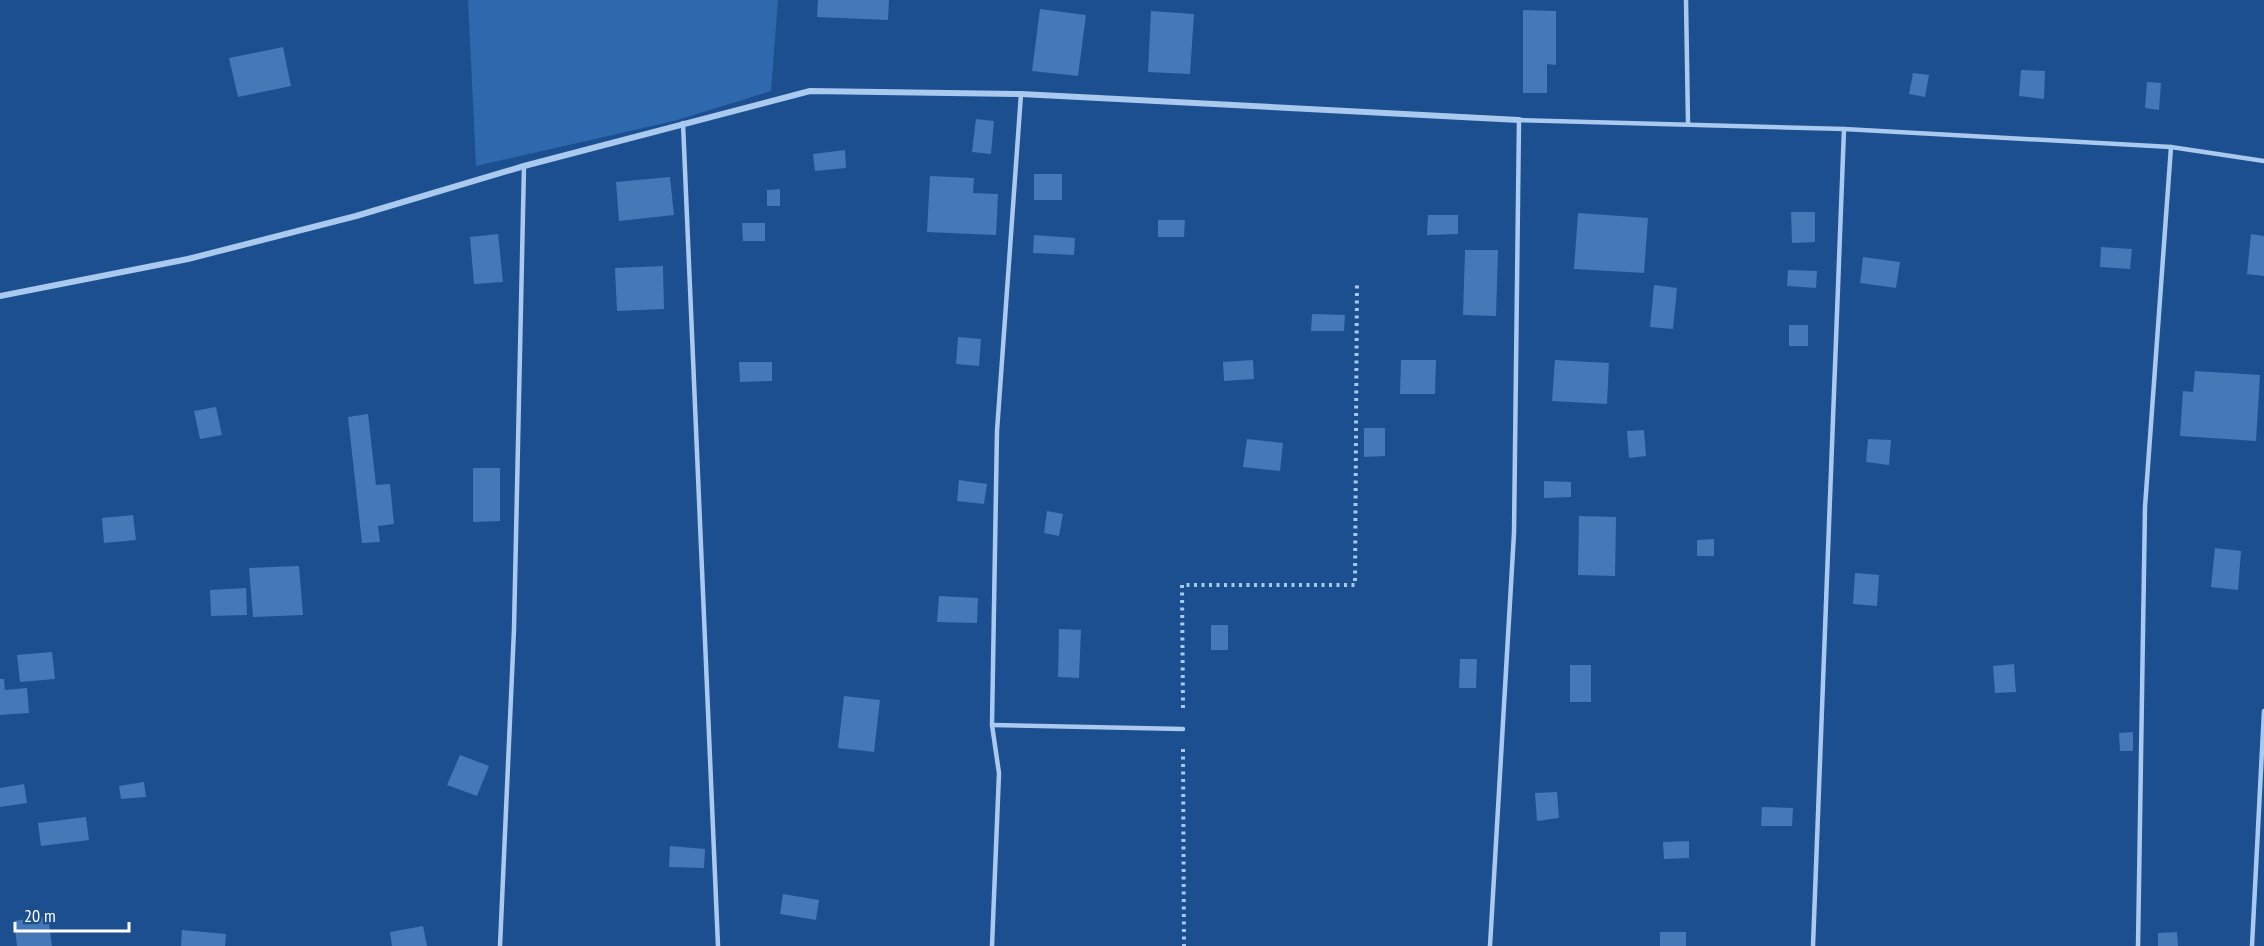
<svg xmlns="http://www.w3.org/2000/svg" width="2264" height="946" font-family="'PT Sans Narrow',sans-serif">
	<style>
		.green { fill: #2e69ad }
		.building { fill: #4478b7 }
		.lines { fill: none; stroke-linecap: round; stroke-linejoin: round }
		.path { stroke: #a9c9ee; stroke-width: 4; stroke-dasharray: 3 4.5; stroke-linecap: butt }
		.lane { stroke: #a9c9ee; stroke-width: 4.5 }
		.street { stroke: #a9c9ee; stroke-width: 6 }
	</style>
	<rect width="100%" height="100%" fill="#1b4f8f"/>
	<path class="green" d="M468 0H778L771 91 674 121 476 166Z"/>
	<g class="building">
		<path d="M818 0H889L888 20 817 17Z"/>
		<path d="M1040 9 1086 15 1078 76 1032 71Z"/>
		<path d="M1523 10 1556 11V65L1547 64V93H1523Z"/>
		<path d="M1151 11 1194 14 1190 74 1148 72Z"/>
		<path d="M283 47 291 86 238 97 229 58Z"/>
		<path d="M2021 70 2045 71 2044 99 2019 96Z"/>
		<path d="M1913 73 1929 75 1925 97 1909 94Z"/>
		<path d="M2147 82 2161 83 2159 110 2145 108Z"/>
		<path d="M976 119 994 121 991 154 972 152Z"/>
		<path d="M845 150 846 168 815 171 813 154Z"/>
		<rect x="1034" y="174" width="28" height="26"/>
		<path d="M930 176 974 178 973 193 998 194 996 235 927 232Z"/>
		<path d="M670 177 674 215 619 221 616 182Z"/>
		<path d="M780 189V206H767V190Z"/>
		<path d="M1791 212H1815V242L1792 243Z"/>
		<path d="M1578 213 1648 218 1644 273 1574 269Z"/>
		<path d="M1428 215H1458V234L1427 235Z"/>
		<path d="M1158 220H1185L1184 237H1158Z"/>
		<path d="M742 223H765V241H743Z"/>
		<path d="M498 234 503 282 474 284 470 237Z"/>
		<path d="M2251 234 2264 236V276L2247 274Z"/>
		<path d="M1034 235 1075 238 1074 255 1033 253Z"/>
		<path d="M2101 247 2132 249 2130 269 2100 267Z"/>
		<path d="M1465 250H1498L1496 316 1463 315Z"/>
		<path d="M1863 257 1900 262 1896 288 1860 283Z"/>
		<path d="M663 266 664 309 617 311 615 268Z"/>
		<path d="M1788 270 1817 271 1816 288 1787 286Z"/>
		<path d="M1654 285 1677 288 1673 329 1650 327Z"/>
		<path d="M1312 314 1345 315 1344 331H1311Z"/>
		<rect x="1789" y="325" width="19" height="21"/>
		<path d="M958 337 981 339 979 366 956 364Z"/>
		<path d="M1253 360 1254 379 1224 381 1223 362Z"/>
		<path d="M1401 360H1436L1435 394H1400Z"/>
		<path d="M1555 360 1609 363 1607 404 1552 401Z"/>
		<path d="M739 362H772V381L740 382Z"/>
		<path d="M2195 371 2260 375 2256 441 2180 436 2183 391 2193 392Z"/>
		<path d="M216 407 222 435 200 439 194 411Z"/>
		<path d="M368 414 376 485 390 484 394 524 378 526 380 542 362 543 348 417Z"/>
		<path d="M1364 428H1385V456L1364 457Z"/>
		<path d="M1644 430 1646 456 1629 458 1627 431Z"/>
		<path d="M1247 439 1283 443 1280 471 1243 467Z"/>
		<path d="M1868 439 1891 440 1889 465 1866 462Z"/>
		<path d="M473 468H500V521L473 522Z"/>
		<path d="M959 480 987 484 984 504 957 501Z"/>
		<path d="M1544 481 1571 482V497L1544 498Z"/>
		<path d="M1047 511 1063 514 1059 536 1044 533Z"/>
		<path d="M133 515 136 540 104 543 102 518Z"/>
		<path d="M1579 516 1616 517 1615 576 1578 575Z"/>
		<path d="M1714 539V556H1697V540Z"/>
		<path d="M2215 548 2241 551 2238 590 2211 587Z"/>
		<path d="M299 566 303 615 253 617 249 568Z"/>
		<path d="M1855 573 1879 575 1877 606 1853 604Z"/>
		<path d="M246 588 247 615 211 616 210 590Z"/>
		<path d="M939 596 978 598 977 623 937 622Z"/>
		<rect x="1211" y="625" width="17" height="25"/>
		<path d="M1059 629 1081 630 1079 678 1058 677Z"/>
		<path d="M52 652 55 679 20 682 17 655Z"/>
		<path d="M1460 659H1477L1476 688H1459Z"/>
		<path d="M2014 664 2016 692 1995 693 1993 666Z"/>
		<rect x="1570" y="665" width="21" height="37"/>
		<path d="M0 679H4L5 690 27 688 29 713 0 715Z"/>
		<path d="M844 696 880 700 874 752 838 748Z"/>
		<path d="M2133 732V751H2120L2119 733Z"/>
		<path d="M460 755 489 766 477 796 447 785Z"/>
		<path d="M144 782 146 797 121 799 119 786Z"/>
		<path d="M24 784 27 803 0 807V788Z"/>
		<path d="M1557 792 1559 818 1537 821 1535 793Z"/>
		<path d="M1762 807 1793 808 1792 826H1761Z"/>
		<path d="M86 817 89 840 41 846 38 823Z"/>
		<path d="M1689 841V858L1664 859 1663 842Z"/>
		<path d="M670 846 705 849 704 868 669 867Z"/>
		<path d="M783 894 819 900 816 920 780 914Z"/>
		<path d="M48 916 52 946H17L14 921Z"/>
		<path d="M423 926 427 946H392L390 932Z"/>
		<path d="M182 930 226 934 225 946H181Z"/>
		<rect x="1660" y="932" width="26" height="14"/>
		<path d="M2177 932 2178 946H2158V933Z"/>
	</g>
	<g class="lines">
		<g class="path">
			<path d="M1183 708 1182 585H1355L1357 281"/>
			<path d="M1183 749 1184 946"/>
		</g>
		<g class="lane">
			<path d="M1686 0 1688 123"/>
			<path d="M683 123 718 946"/>
			<path d="M992 725 1183 729"/>
			<path d="M500 946 514 629 524 166"/>
			<path d="M992 946 999 773 992 725 997 431 1021 94"/>
			<path d="M1490 946 1514 533 1519 120 1844 129 2171 147 2264 161"/>
			<path d="M1813 946 1844 129"/>
			<path d="M2138 946 2145 507 2171 147"/>
			<path d="M2252 946 2264 711"/>
		</g>
		<path class="street" d="M0 296 188 259 356 216 524 166 810 91 1021 94 1519 120"/>
	</g>
	<path d="M15 922v9h114v-9" fill="none" stroke="#ffffff" stroke-width="3"/>
	<text x="24" y="922" font-size="18" fill="#ffffff" stroke="#1b4f8f" stroke-width="4.5" paint-order="stroke">20 m</text>
</svg>
